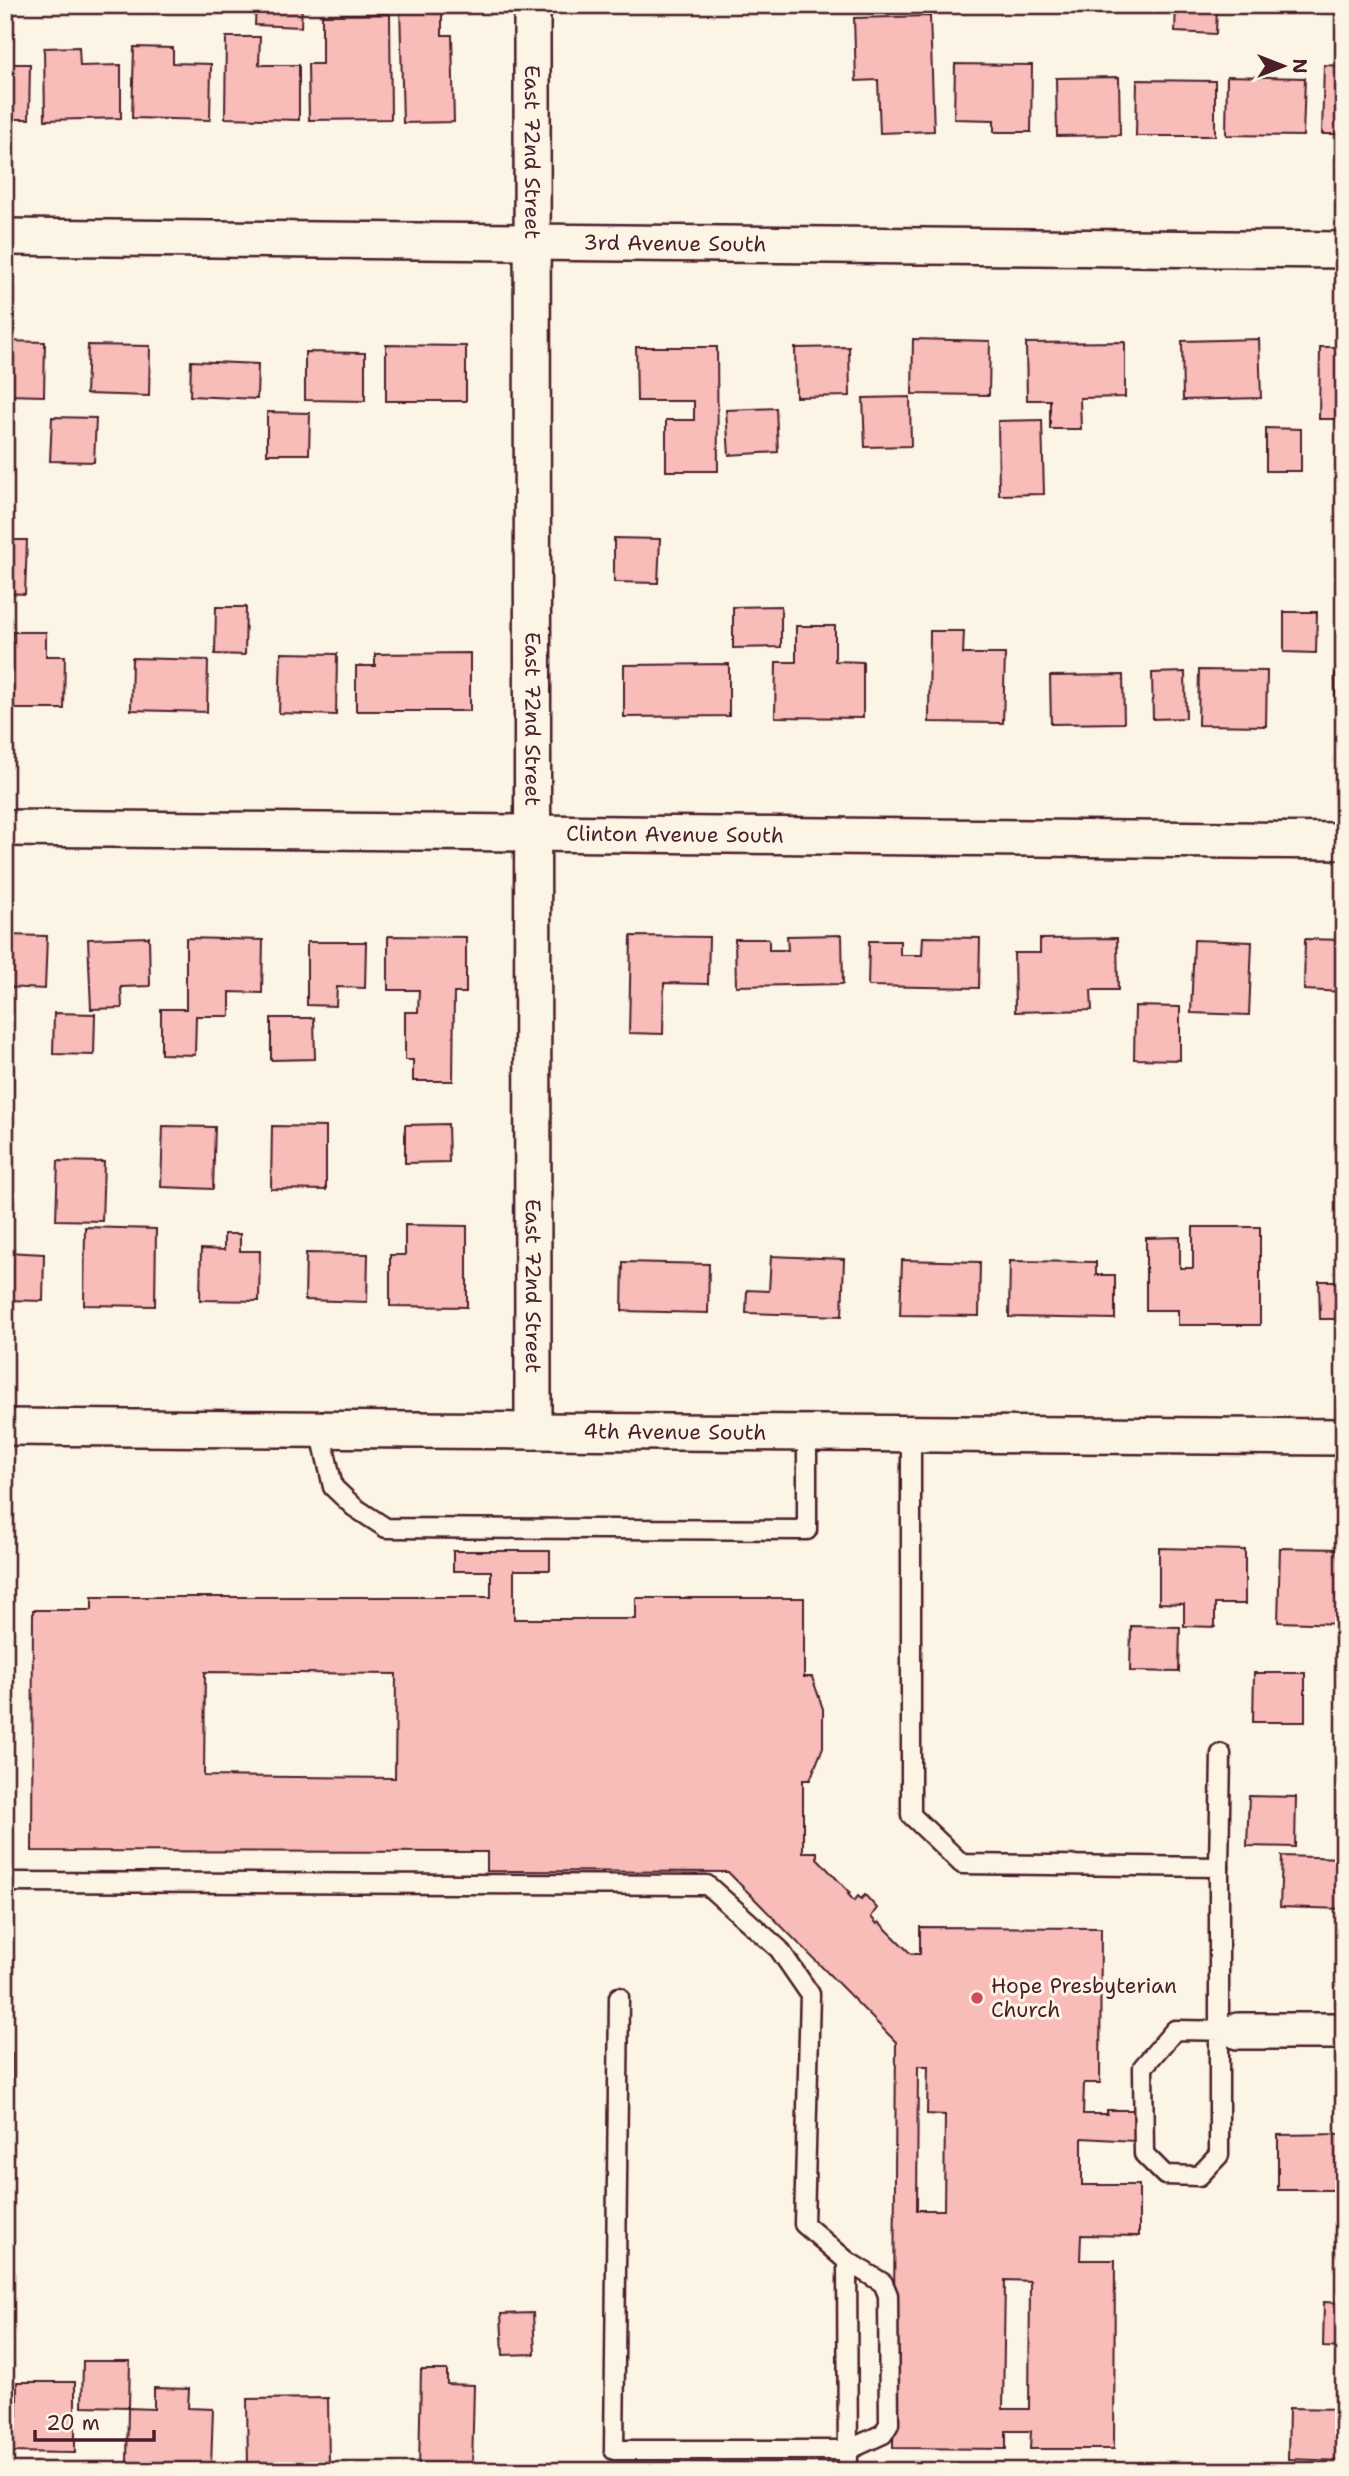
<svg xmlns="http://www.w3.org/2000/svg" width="1349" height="2476" font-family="'Shantell Sans',sans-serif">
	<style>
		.building { fill: #f8bcb9; stroke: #4a1f2b; stroke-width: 2; fill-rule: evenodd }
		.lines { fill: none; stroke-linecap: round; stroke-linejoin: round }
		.service-casing { stroke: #4a1f2b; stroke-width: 23 }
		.minor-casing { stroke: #4a1f2b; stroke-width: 40 }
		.service { stroke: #fcf5e5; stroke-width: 18 }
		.minor { stroke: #fcf5e5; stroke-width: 35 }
		.poi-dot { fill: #d1495b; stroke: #fcf5e5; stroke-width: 2.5 }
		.labels { text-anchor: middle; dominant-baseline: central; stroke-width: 6; stroke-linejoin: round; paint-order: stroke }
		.street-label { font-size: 21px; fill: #4a1f2b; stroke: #fcf5e5 }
		.poi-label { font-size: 21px; fill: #4a1f2b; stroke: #fcf5e5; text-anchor: start }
	</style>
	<rect width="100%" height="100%" fill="#fcf5e5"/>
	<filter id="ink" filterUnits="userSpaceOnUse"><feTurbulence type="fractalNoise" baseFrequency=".0143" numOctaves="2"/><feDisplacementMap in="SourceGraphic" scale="14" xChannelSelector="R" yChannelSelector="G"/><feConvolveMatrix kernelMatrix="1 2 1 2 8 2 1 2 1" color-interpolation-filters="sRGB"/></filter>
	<g filter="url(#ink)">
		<g class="building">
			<path d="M256 5H302L301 27 255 25Z"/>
			<path d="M400 5H442V35H452L454 122 403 123Z"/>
			<path d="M1176 5H1217L1216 34 1175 32Z"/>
			<path d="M390 14 391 119 309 120 308 64H322V15Z"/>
			<path d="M930 16 934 131 880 133 878 80 856 81 854 18Z"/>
			<path d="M226 37H260L259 65H299V120L225 118Z"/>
			<path d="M79 47 80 66 121 65V118L45 120 44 48Z"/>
			<path d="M134 47 173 48V63L211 64 210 120 132 118Z"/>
			<path d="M5 64H30L29 119H5Z"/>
			<path d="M955 64 1032 65 1031 132H994V120L954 119Z"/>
			<path d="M1324 65 1344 66V134H1322Z"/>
			<path d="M1227 76 1305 78 1303 136 1226 135Z"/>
			<path d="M1119 77 1120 135 1057 136 1056 78Z"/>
			<path d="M1137 80 1215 81V136H1136Z"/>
			<path d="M913 339 990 341 989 395 912 394Z"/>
			<path d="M1259 339 1261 398 1183 400 1182 341Z"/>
			<path d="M5 341 45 342 44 396 5 395Z"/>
			<path d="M1125 342V397L1080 398 1081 429H1050V400H1027L1026 343Z"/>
			<path d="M88 345 150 346 149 396 86 394Z"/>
			<path d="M386 345 466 346V401H386Z"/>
			<path d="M636 347H717L718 471H666V420H694V401H637Z"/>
			<path d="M849 347 850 396 796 397 795 348Z"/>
			<path d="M1320 347H1344V419H1319Z"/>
			<path d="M305 352 365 353V401L305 400Z"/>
			<path d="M191 361 258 364 257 399 190 396Z"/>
			<path d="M910 397 911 446 865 447 863 398Z"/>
			<path d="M776 408 778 452 729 455 726 410Z"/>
			<path d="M267 412 310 413 309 454H267Z"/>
			<path d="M52 417 96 418 94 462 50 461Z"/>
			<path d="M1042 420 1044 494 999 495 998 421Z"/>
			<path d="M1266 428 1301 429V471H1266Z"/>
			<path d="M614 538 660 539 658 583 614 582Z"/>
			<path d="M5 540H27L25 594 5 593Z"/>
			<path d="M781 606V647L733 648V607Z"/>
			<path d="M216 607H246L245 655 215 654Z"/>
			<path d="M1284 612H1317L1316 653 1284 652Z"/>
			<path d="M796 626H835V661L863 662V718L775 717 776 662H796Z"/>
			<path d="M930 631H964L963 654H1005L1003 723 929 722Z"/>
			<path d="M12 632H46V656H65L64 709H11Z"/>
			<path d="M281 653 337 654 336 715 279 713Z"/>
			<path d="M470 653V711H356V666H375V654Z"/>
			<path d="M132 658 208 660 207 712 131 710Z"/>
			<path d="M729 664V716L624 717V665Z"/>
			<path d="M1199 670 1267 671 1266 726 1198 725Z"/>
			<path d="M1185 672 1186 718 1153 719 1152 673Z"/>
			<path d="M1344 673V725H1336L1335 674Z"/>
			<path d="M1123 675 1124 723 1051 724 1050 676Z"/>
			<path d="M5 935 47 936 45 989 5 987Z"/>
			<path d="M842 935 843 984 736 986 735 939H769V950H788L787 936Z"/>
			<path d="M388 936 466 937V993H454L453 1081H413V1060H405V1012H418L419 990H388Z"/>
			<path d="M631 936 709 937 708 984 664 983 663 1034 629 1033Z"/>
			<path d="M149 937 150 986 121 987 122 1008 91 1009 88 939Z"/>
			<path d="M923 937 980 938 979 988 868 986 869 941H900V955H922Z"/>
			<path d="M186 938 263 940 262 993 230 992V1016H196L195 1055 161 1054V1009H186Z"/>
			<path d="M1117 938 1118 990H1091L1092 1010 1015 1012 1014 953H1040V939Z"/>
			<path d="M1305 939 1344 940V992L1304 990Z"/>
			<path d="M1194 940 1252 942 1249 1015 1191 1013Z"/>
			<path d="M307 942H366L365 988 337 987 336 1006 307 1005Z"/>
			<path d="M1135 1006 1180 1007V1060L1134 1059Z"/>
			<path d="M54 1013 95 1014 94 1055 53 1054Z"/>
			<path d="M271 1018H314L315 1059 271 1060Z"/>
			<path d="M5 1055H13L12 1100H5Z"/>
			<path d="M448 1124 449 1162 405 1163V1125Z"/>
			<path d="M163 1126 215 1127 213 1189 161 1187Z"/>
			<path d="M272 1126 326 1127V1190L271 1189Z"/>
			<path d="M58 1161 104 1162 102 1221 56 1220Z"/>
			<path d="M405 1225 467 1226V1307L390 1306V1255H405Z"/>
			<path d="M85 1227 156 1229 155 1306 84 1305Z"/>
			<path d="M1193 1227H1260V1325H1178V1310H1146V1238L1180 1237V1268H1193Z"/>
			<path d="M224 1234H240V1251H260L259 1301 200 1300 201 1249 224 1250Z"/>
			<path d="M5 1252 44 1254 43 1301 5 1300Z"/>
			<path d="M306 1253 368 1254 367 1302 305 1300Z"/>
			<path d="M771 1256 844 1259 842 1316 746 1313 747 1290 769 1291Z"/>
			<path d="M902 1260 980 1262 979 1316 900 1315Z"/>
			<path d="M1010 1261 1096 1262V1275H1115V1319L1009 1317Z"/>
			<path d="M623 1262 709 1264 708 1313 622 1311Z"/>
			<path d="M1319 1281H1344V1319H1320Z"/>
			<path d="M1159 1548 1245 1550V1604H1215V1627L1184 1626V1604L1159 1603Z"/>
			<path d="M1280 1548 1344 1549V1624L1278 1622Z"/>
			<path d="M453 1551H550V1570H514V1619H636V1598H804V1677H812L823 1709V1747L810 1780H803V1852H817V1858L850 1893 848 1894 854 1901 858 1896 861 1899 865 1895 877 1908 871 1917 877 1924 879 1922 911 1954H920V1927L1101 1928 1100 2083H1084L1083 2114H1107V2110H1134V2141L1082 2138V2185H1139V2236L1081 2235 1080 2260H1115L1114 2449H1030L1031 2431H1006V2449L893 2448 896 2042 728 1872 487 1871V1852L32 1851 33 1610H92V1597H491V1571H453ZM205 1672 396 1674 395 1778 204 1776ZM918 2066H928L927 2114 945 2115 944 2210H917ZM1005 2280 1030 2281 1029 2409H1003Z"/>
			<path d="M1131 1626 1180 1627 1179 1672 1130 1671Z"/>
			<path d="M1254 1673H1305V1722H1253Z"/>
			<path d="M1249 1796 1296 1797 1295 1847 1247 1846Z"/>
			<path d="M1282 1856 1344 1858V1909L1280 1907Z"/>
			<rect x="5" y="2054" width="7" height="44"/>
			<path d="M1344 2134V2190H1278V2135Z"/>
			<path d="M1324 2302 1344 2303V2348L1323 2347Z"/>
			<path d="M533 2313 535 2354 503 2355 501 2314Z"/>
			<path d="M83 2361H130L129 2407 82 2406Z"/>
			<path d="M421 2370H447V2384L474 2385 472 2470 419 2469Z"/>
			<path d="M17 2382H75V2453L5 2452V2416H17Z"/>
			<path d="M154 2388 189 2389 188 2408 213 2409 211 2467 127 2464 128 2408 154 2409Z"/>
			<path d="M328 2398 329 2465 248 2466 247 2399Z"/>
			<path d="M1289 2408 1344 2409V2461L1288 2459Z"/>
		</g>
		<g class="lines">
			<g class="service-casing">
				<g id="service">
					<path d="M320 1429 333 1487 354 1507 386 1528 807 1530V1433"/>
					<path d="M911 1434V1815L962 1864 1219 1867V2155L1199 2176 1165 2175 1144 2154 1143 2067 1175 2030 1238 2031"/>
					<path d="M1219 1867 1221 1754"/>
					<path d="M5 1882 707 1885 779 1949 810 1994 804 2224 847 2261 848 2471"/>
					<path d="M619 1997 614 2450H848L883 2434 889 2424 888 2295 883 2283 847 2261"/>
				</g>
			</g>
			<g class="minor-casing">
				<g id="minor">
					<path id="s1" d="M532 5 533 1431"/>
					<path id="s2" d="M5 237 1344 250"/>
					<path id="s3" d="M5 828 1344 841"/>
					<path id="s4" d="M5 1427 1344 1437"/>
					<path d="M1238 2031H1344"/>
				</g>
			</g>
			<use href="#service" class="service"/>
			<use href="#minor" class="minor"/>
		</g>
	</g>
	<circle class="poi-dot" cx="977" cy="1998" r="7"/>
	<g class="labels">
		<g class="street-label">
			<text stroke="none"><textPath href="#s1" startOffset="147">East 72nd Street</textPath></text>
			<text stroke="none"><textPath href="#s2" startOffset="670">3rd Avenue South</textPath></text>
			<text stroke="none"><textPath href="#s1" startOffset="714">East 72nd Street</textPath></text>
			<text stroke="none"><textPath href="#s3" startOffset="670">Clinton Avenue South</textPath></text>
			<text stroke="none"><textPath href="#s1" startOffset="1281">East 72nd Street</textPath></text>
			<text stroke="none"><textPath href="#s4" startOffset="670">4th Avenue South</textPath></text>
		</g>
		<g class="poi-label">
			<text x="991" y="1986">Hope Presbyterian<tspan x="991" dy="24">Church</tspan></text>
		</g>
	</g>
	<rect width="1349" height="2476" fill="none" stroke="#fcf5e5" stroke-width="28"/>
	<rect x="14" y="14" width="1321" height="2448" fill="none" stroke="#4a1f2b" stroke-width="2.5" filter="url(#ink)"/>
	<g transform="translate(1283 66) rotate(90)" stroke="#fcf5e5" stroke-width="5" paint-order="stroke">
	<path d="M0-5L12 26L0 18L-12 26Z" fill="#4a1f2b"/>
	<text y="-10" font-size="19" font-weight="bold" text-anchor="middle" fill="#4a1f2b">N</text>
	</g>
	<path d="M35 2430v10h119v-10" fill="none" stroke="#4a1f2b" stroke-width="3.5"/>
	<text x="46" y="2430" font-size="21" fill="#4a1f2b" stroke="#fcf5e5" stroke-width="5" paint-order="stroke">20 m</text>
</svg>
